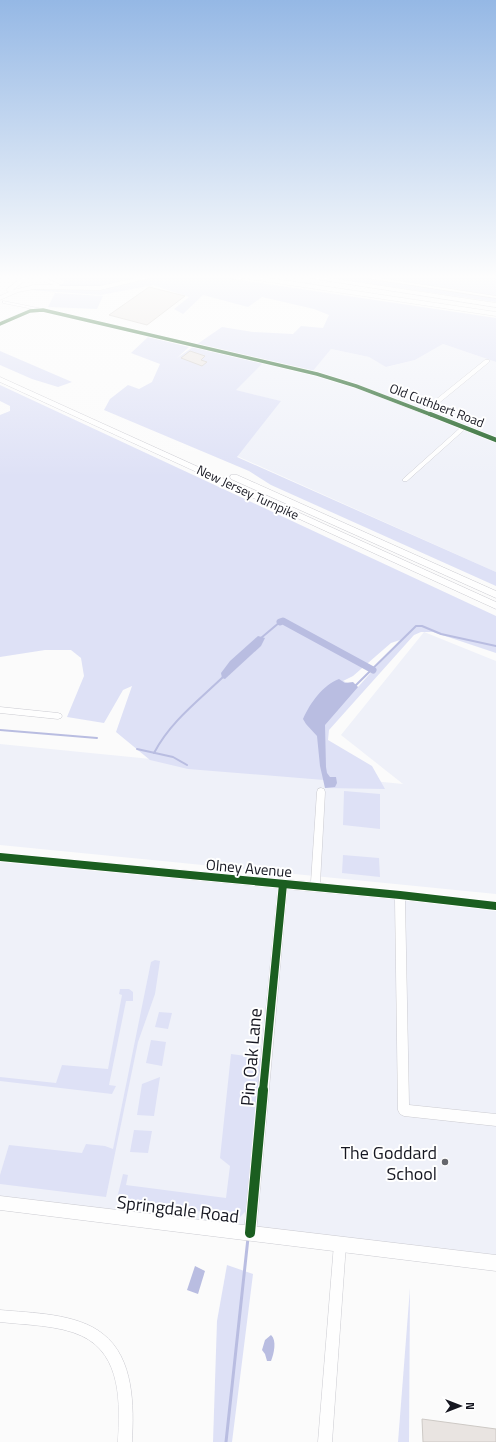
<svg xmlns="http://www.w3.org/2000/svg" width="496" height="1442" font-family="'Titillium Web',sans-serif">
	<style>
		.built { fill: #eff1f9 }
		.green { fill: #dee1f6; fill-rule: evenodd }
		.water { fill: #b9bde1 }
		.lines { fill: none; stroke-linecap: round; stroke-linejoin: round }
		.stream-far1 { stroke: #b9bde1; stroke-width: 2 }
		.stream { stroke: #b9bde1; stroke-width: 3 }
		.canal { stroke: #b9bde1; stroke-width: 7 }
		.building { fill: #e9e4e1; stroke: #cdc9c5 }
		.minor-casing { stroke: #cbcbd1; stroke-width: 1 }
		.major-casing { stroke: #cbcbd1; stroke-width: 1 }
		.highway-casing { stroke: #cbcbd1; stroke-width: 1 }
		.minor { fill: #fefefe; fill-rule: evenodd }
		.major { fill: #fefefe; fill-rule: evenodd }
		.highway { fill: #fefefe; fill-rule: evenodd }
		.cycleway-far3-casing { stroke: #fff; stroke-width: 5 }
		.cycleway-far2-casing { stroke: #fff; stroke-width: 6 }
		.cycleway-far1-casing { stroke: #fff; stroke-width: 10 }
		.cycleway-casing { stroke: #fff; stroke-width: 12 }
		.cycleway-far3 { stroke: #1b5e20; stroke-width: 3.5 }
		.cycleway-far2 { stroke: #1b5e20; stroke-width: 4.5 }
		.cycleway-far1 { stroke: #1b5e20; stroke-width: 8 }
		.cycleway { stroke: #1b5e20; stroke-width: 10 }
		.poi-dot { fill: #66676d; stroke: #fff; stroke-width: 1.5 }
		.labels { text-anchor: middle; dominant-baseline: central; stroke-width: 4; stroke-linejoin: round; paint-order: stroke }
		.far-street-label { font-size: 13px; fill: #161721; stroke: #fff }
		.street-label { font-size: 15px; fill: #161721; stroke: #fff }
		.near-street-label { font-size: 18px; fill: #161721; stroke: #fff }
		.near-poi-label { font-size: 18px; fill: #161721; stroke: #fff; text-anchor: end }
	</style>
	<rect width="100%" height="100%" fill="#fbfbfb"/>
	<g class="built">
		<path d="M443 344 496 362V572L237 456 280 401 235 390 265 361 331 349 369 357 387 367 415 360Z"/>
		<path d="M424 632 496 661V894L0 845V744L403 784 341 735Z"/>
		<path d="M0 857 496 907V1263L0 1203Z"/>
	</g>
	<g class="green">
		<path d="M53 275H180L227 278 496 318V362L443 344 415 360 386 367 369 357 331 349 312 372 265 361 236 390 281 401 237 457 496 572V586L271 485 249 471 104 410 110 399 128 385 139 389 152 382 160 364 131 353 148 337 189 347 177 358 222 327 253 332 293 334 301 326 323 328 329 315 314 309 262 297 248 307 203 295 183 314 174 309 189 297 153 285 101 295 29 290 66 283Z"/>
		<path d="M310 275H496V302Z"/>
		<path d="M55 293 103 296 97 309 48 307Z"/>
		<path d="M0 351 72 382 58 387 32 379 0 365Z"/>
		<path d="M0 385 496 616V653L433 632H421L414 635 329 730 328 740 372 766 385 789 325 788 324 780 188 769 150 760 116 732 132 686 123 690 104 723 67 717 84 676 81 658 71 650H45L0 657V415L10 411V406L0 401ZM400 640 358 687 343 681 353 676 391 643Z"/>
		<path d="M344 791 380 794V829L343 825Z"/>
		<path d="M343 855 379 858 380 877 342 873Z"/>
		<path d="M155 960 160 961 155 994 138 1042 106 1197 0 1184V1175L9 1145 82 1153 86 1144 105 1146 113 1149 151 962Z"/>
		<path d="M120 989H129L133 992V1001H126L109 1085 116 1086 112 1094 0 1081V1077L56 1083 62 1065 108 1069 122 995 119 994Z"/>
		<path d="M159 1012 172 1013 168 1029 155 1027Z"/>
		<path d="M151 1040 166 1042 162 1066 146 1063Z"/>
		<path d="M231 1054 261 1058 246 1211 239 1218 117 1198 123 1174 128 1175 126 1185 226 1198 230 1166 220 1158Z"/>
		<path d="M160 1077 154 1116 137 1115 142 1084Z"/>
		<path d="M134 1130 152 1131 148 1153 130 1152Z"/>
		<path d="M227 1265 253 1274 232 1442H213L217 1321Z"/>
		<path d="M410 1288 409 1442H398Z"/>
	</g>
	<g class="water">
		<path d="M258 636 265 638 261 646 225 679 222 678 221 673 230 661Z"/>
		<path d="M339 679 345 683 353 682 358 687 325 725 326 767 327 773 330 777H336L337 783 335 787 325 788 320 766 317 736 306 724 303 719C310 703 323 685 339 679Z"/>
		<path d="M195 1266 205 1271 198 1294 187 1290Z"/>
		<path d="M271 1335C277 1340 274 1354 271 1361H267L265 1354 262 1350 265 1340Z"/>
	</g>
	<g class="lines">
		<g class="stream-far1">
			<path d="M261 638 280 622"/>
			<path d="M354 687 416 626H422L441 634 496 646"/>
			<path d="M0 730 97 738"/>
			<path d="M137 749 173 757 187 765"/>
			<path d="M154 753C170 722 198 701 223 677"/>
		</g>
		<path class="stream" d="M226 1442 248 1238"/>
		<path class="canal" d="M280 622 283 621 373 670"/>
	</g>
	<g class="building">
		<path d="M149 287 185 296 147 325 109 315Z"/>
		<path d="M190 351 205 356 201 360 207 362 202 366 181 358Z"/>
		<path d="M422 1419 496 1429V1442H423Z"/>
	</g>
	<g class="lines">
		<g class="minor-casing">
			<g id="minor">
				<path d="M346 275H360L496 296V298Z"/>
				<path d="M3 301 43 309 319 373 358 385 423 410 485 360H489V362L428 412 496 438V442L464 430 407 481H403V479L460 428 354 387 316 375 43 311 31 312 0 325V322L28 310 33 309 3 303Z"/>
				<path d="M0 707 58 713 61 714 62 716 61 718 58 719 0 713Z"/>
				<path d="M321 788 324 789 325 792 320 883 496 902V910L405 900 409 1105 496 1114V1126L404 1116 400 1114 398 1110 395 899 287 889 256 1233 254 1237 250 1239 246 1237 244 1233 278 888 0 861V853L311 882 317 792 318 789Z"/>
				<path d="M340 1238 344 1240 346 1244 332 1442H318L334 1244 336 1240Z"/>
				<path d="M0 1310C31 1313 77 1313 103 1334 134 1358 134 1406 132 1442H118C120 1404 122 1355 82 1336 59 1325 25 1325 0 1322Z"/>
			</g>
		</g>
		<g class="major-casing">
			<path id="major" d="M0 1196 496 1255V1271L0 1210Z"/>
		</g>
		<g class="highway-casing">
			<g id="highway">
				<path d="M25 275H32L13 290 34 285H53L44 281 40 275H46L48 279 59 284 60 286H100L150 275H163L100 290 34 289 18 292 0 300V296L9 292 6 290 7 289Z"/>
				<path d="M212 275H249L496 312V316L243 278 240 280Z"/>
				<path d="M291 275H309L496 303V307Z"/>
				<path d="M0 377 496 602V609L0 382Z"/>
				<path d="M231 475H237L496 591V598L231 479 230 477Z"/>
			</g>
		</g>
		<use href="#minor" class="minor"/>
		<use href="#major" class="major"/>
		<use href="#highway" class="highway"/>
		<g class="cycleway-far3-casing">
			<path id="cycleway-far3" d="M0 324 30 311 43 310 317 374 356 386 432 415"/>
		</g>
		<g class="cycleway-far2-casing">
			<path id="cycleway-far2" d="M430 414 496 440"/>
		</g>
		<g class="cycleway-far1-casing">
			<g id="cycleway-far1">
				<path d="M0 857 400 895 496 906"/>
				<path d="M263 1091 283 884"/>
			</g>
		</g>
		<g class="cycleway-casing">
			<path id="cycleway" d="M250 1233 263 1090"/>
		</g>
		<use href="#cycleway-far3" class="cycleway-far3"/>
		<use href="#cycleway-far2" class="cycleway-far2"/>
		<use href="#cycleway-far1" class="cycleway-far1"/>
		<use href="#cycleway" class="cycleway"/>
	</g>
	<linearGradient id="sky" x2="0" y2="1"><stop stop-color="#95b8e5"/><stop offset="0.58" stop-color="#fdfdfd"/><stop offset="1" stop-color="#fdfdfd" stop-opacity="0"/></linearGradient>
	<rect width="496" height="477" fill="url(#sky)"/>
	<circle class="poi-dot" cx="445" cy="1162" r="4"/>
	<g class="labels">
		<g class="far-street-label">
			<text transform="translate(437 405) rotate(21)">Old Cuthbert Road</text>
			<text transform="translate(248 492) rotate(25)">New Jersey Turnpike</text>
		</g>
		<g class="street-label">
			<text transform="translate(249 868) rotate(5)">Olney Avenue</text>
		</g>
		<g class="near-street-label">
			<text transform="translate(251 1057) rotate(-85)">Pin Oak Lane</text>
			<text transform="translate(178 1209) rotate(7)">Springdale Road</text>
		</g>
		<g class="near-poi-label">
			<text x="437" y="1152">The Goddard<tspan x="437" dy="21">School</tspan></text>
		</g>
	</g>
	<g transform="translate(460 1406) rotate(90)" stroke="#ffffff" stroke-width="3" paint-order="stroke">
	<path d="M0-3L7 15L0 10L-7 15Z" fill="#161721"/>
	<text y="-6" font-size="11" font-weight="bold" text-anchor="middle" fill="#161721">N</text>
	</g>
</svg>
